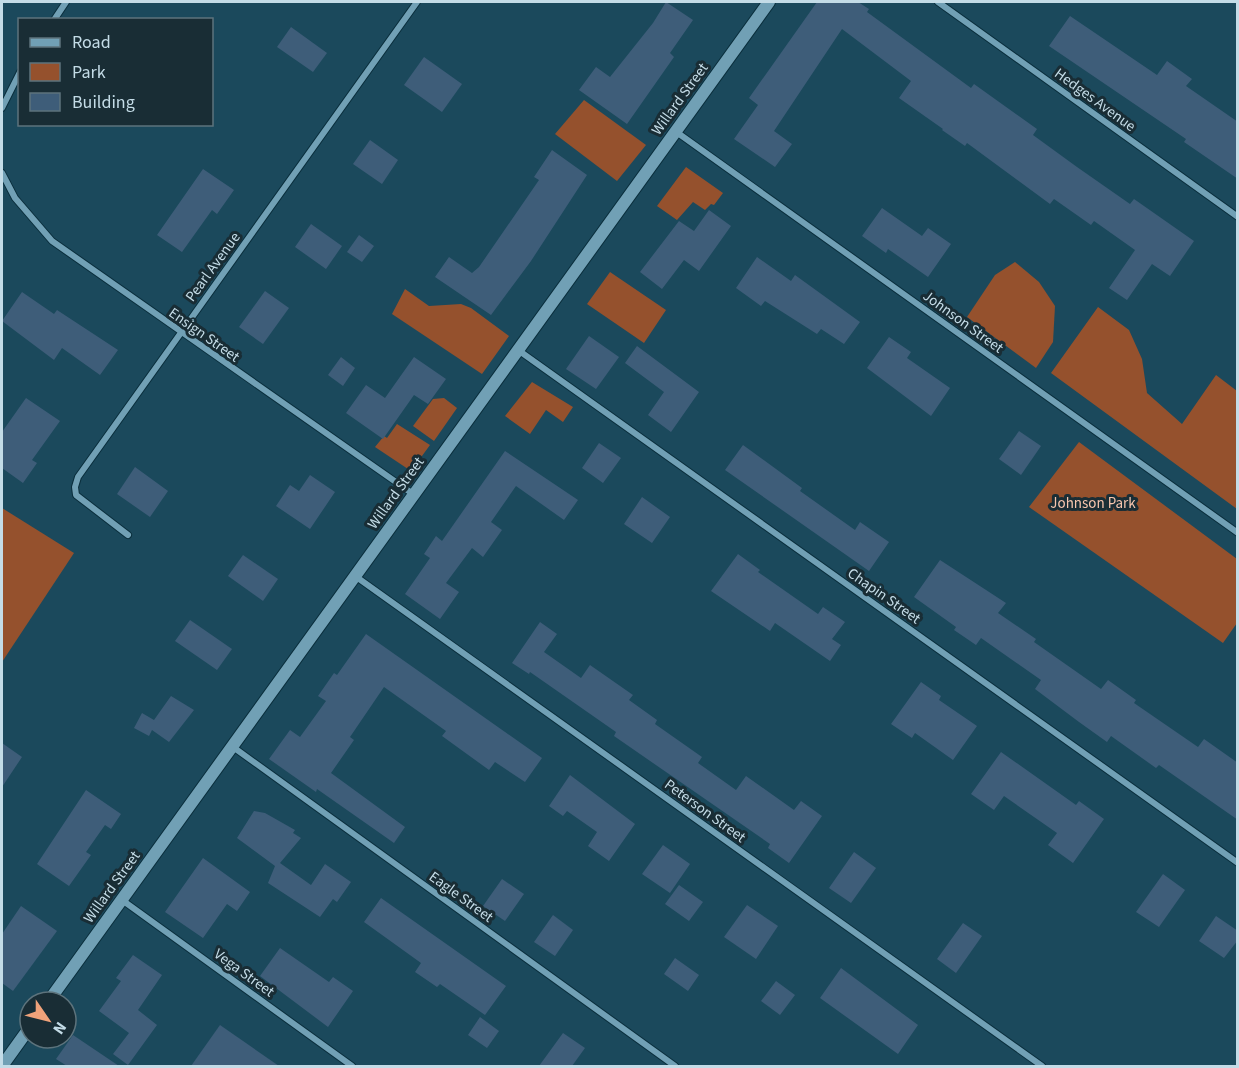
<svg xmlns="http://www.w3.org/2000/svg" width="1239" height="1068" font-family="'Source Sans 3',sans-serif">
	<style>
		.green { fill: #95512d }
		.building { fill: #3e5d79 }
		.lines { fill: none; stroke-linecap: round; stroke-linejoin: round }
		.street-casing { stroke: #0a2e3c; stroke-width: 8 }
		.secondary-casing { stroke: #0a2e3c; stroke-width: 14 }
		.street { stroke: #71a0b5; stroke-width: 6 }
		.secondary { stroke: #71a0b5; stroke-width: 12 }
		.labels { text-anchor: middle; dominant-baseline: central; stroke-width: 6; stroke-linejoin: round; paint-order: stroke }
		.street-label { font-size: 15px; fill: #c4dce7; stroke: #192d35 }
		.park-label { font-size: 15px; fill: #f8c6ae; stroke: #192d35 }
	</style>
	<rect width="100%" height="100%" fill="#1b495c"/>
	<g class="green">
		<path d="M584 100 646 145 617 181 555 134Z"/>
		<path d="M686 167 723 193 714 205 711 204 705 210 693 202 677 220 657 206Z"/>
		<path d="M1015 262 1039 282 1055 306 1053 342 1036 368 967 317 995 275Z"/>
		<path d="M610 272 666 310 644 343 587 304Z"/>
		<path d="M405 289 429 306 461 304 471 308 509 336 482 374 392 314Z"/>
		<path d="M1098 307 1129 330 1142 359 1147 393 1182 424 1216 375 1237 391V509L1051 373Z"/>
		<path d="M532 382 573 407 563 422 546 410 530 434 505 416Z"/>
		<path d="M444 398 457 408 434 441 413 426 433 399Z"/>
		<path d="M397 424 430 445 411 471 375 447 384 436 387 438Z"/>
		<path d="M1079 442 1237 559V623L1223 643 1029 507Z"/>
		<path d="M2 508 74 553 2 662Z"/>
	</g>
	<g class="building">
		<path d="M666 2 693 20 670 53 674 57 627 124 579 90 596 67 610 77 653 23Z"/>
		<path d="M817 2H858L869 9 867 12 971 88 974 84 1037 129 1033 135 1077 167 1130 204 1134 199 1194 241 1170 276 1152 264 1127 300 1109 288 1135 250 1094 221 1091 225 1054 199 1050 204 967 143 965 146 942 130 943 129 899 98 911 81 842 29 774 131 792 144 775 167 734 139 758 105 749 98Z"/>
		<path d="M1070 16 1157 75 1167 61 1192 79 1186 86 1238 122V179L1184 142 1186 139 1049 46Z"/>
		<path d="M291 27 327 53 313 72 277 47Z"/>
		<path d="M424 57 462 84 442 112 404 85Z"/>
		<path d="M370 140 398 160 382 184 353 164Z"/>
		<path d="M552 150 587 175 531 261 491 315 435 277 449 257 472 273 479 267 539 180 534 177Z"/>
		<path d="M203 169 234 190 217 214 212 210 182 252 157 235Z"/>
		<path d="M882 208 922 236 928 228 951 244 928 277 888 249 886 253 862 236Z"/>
		<path d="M709 210 731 226 699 271 684 260 662 289 640 272 679 221 694 231Z"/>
		<path d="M311 224 342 246 326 269 295 247Z"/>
		<path d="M359 235 374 246 362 262 347 252Z"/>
		<path d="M757 257 791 281 795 275 860 322 844 344 821 329 817 334 765 301 761 306 736 288Z"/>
		<path d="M265 291 289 308 263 344 239 327Z"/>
		<path d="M22 292 54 314 57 310 118 350 100 375 62 348 54 360 2 321Z"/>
		<path d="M589 336 619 357 596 389 566 369Z"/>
		<path d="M889 337 911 352 907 358 950 388 931 416 867 368Z"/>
		<path d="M637 346 699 392 671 432 648 415 664 392 625 363Z"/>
		<path d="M341 357 355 368 343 386 328 375Z"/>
		<path d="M414 357 446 379 428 404 414 395 383 439 346 413 366 385 385 398Z"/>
		<path d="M26 398 60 421 32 460 37 463 23 483 2 468V432Z"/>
		<path d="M1019 431 1041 446 1021 475 999 459Z"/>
		<path d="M599 443 621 458 603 483 582 468Z"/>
		<path d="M743 445 802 488 800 491 855 530 860 522 889 542 869 571 725 470Z"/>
		<path d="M505 451 578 500 564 520 516 486 491 522 502 530 483 557 472 548 446 583 459 592 440 619 405 594 430 558 424 554 436 536 442 541Z"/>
		<path d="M135 467 168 491 150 517 117 494Z"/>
		<path d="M310 475 335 492 310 529 276 506 290 485 299 491Z"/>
		<path d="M642 497 670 517 652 543 624 524Z"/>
		<path d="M738 554 760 570 758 572 818 614 823 607 845 622 832 639 841 645 830 661 775 623 770 631 711 591Z"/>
		<path d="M243 555 278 579 263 601 228 576Z"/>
		<path d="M940 560 1006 603 998 613 1036 639 1034 642 1101 689 1108 680 1136 700 1134 703 1198 747 1204 739 1238 763V820L1159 765 1156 768 1111 736 1107 742 1079 722 1035 689 1041 680 981 638 976 645 954 630 956 627 914 597Z"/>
		<path d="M190 620 232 649 217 670 175 641Z"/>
		<path d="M540 622 557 634 544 652 581 678 590 665 633 695 629 700 657 720 655 724 702 757 698 763 736 790 746 776 794 810 801 801 822 816 789 863 768 848 770 844 614 736 616 732 530 672 529 674 512 663Z"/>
		<path d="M366 634 542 758 525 782 495 762 489 770 442 736 446 731 384 687 350 737 354 740 331 773 405 827 394 843 317 789 316 792 269 759 290 730 300 737 326 701 318 696 334 673 337 675Z"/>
		<path d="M921 682 941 696 939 700 977 726 953 760 915 733 912 738 891 724Z"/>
		<path d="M171 696 194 710 169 742 152 730 149 736 134 728 142 713 154 720Z"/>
		<path d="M2 743 22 757 2 787Z"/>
		<path d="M1001 752 1076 805 1079 801 1104 819 1073 863 1048 845 1057 833 1004 796 994 810 971 794Z"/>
		<path d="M570 775 635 824 609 861 588 846 597 832 567 811 563 816 549 806Z"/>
		<path d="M86 790 121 814 111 829 105 825 86 852 91 855 69 886 37 864Z"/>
		<path d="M254 811 265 813 295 830 293 833 301 838 280 863 311 885 325 864 351 882 337 902 333 899 320 917 268 883 275 866 237 838Z"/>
		<path d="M663 845 690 864 670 893 642 874Z"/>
		<path d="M854 852 876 868 851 903 829 888Z"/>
		<path d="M203 858 250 892 237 911 227 904 203 938 165 912Z"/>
		<path d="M1163 874 1185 890 1159 927 1136 912Z"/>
		<path d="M502 879 524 894 505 921 483 906Z"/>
		<path d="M679 885 703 902 689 921 665 904Z"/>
		<path d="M381 898 506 986 485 1015 440 984 437 987 415 972 421 963 364 922Z"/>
		<path d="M747 905 778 926 756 959 724 937Z"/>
		<path d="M21 906 57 931 13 991 2 983V934Z"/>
		<path d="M553 915 573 930 555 956 534 942Z"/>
		<path d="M1216 916 1238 931V940L1224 958 1199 941Z"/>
		<path d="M963 923 982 936 956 973 937 959Z"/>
		<path d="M280 948 329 982 333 977 353 991 328 1027 260 976Z"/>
		<path d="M133 955 162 975 138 1010 157 1025 128 1065 113 1054 129 1033 99 1011 121 981 116 978Z"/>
		<path d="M675 958 699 975 688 991 664 974Z"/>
		<path d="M841 968 918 1025 898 1054 820 998Z"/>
		<path d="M776 981 795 995 780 1015 761 1001Z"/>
		<path d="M480 1017 499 1031 487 1048 468 1035Z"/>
		<path d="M220 1025 279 1066H191Z"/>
		<path d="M563 1033 585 1048 572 1066H539Z"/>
		<path d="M73 1035 119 1066H67L56 1059Z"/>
	</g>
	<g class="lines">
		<g class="street-casing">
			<g id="street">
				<path d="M938 2 1238 217"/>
				<path d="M54 20 66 2"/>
				<path d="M2 108 20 72"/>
				<path d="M675 131 1238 533"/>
				<path d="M2 173 15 198 52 241 413 494"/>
				<path d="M518 350 1238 863"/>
				<path d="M128 535 76 495 75 487 78 477 417 2"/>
				<path d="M355 576 1042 1066"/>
				<path d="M233 747 675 1066"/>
				<path d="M122 900 352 1066"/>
			</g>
		</g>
		<g class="secondary-casing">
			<g id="secondary">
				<path d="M48 1002 769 2"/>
				<path d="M2 1066 30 1027"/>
			</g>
		</g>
		<use href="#street" class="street"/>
		<use href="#secondary" class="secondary"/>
	</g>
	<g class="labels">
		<g class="street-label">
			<text transform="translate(680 99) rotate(-54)">Willard Street</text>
			<text transform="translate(1095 100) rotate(36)">Hedges Avenue</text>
			<text transform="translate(213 267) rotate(-54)">Pearl Avenue</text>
			<text transform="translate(963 322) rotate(36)">Johnson Street</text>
			<text transform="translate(204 335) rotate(35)">Ensign Street</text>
			<text transform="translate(396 493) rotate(-54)">Willard Street</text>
			<text transform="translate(884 596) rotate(35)">Chapin Street</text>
			<text transform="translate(705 811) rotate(36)">Peterson Street</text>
			<text transform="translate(112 887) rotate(-54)">Willard Street</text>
			<text transform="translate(461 897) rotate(36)">Eagle Street</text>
			<text transform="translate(244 973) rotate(36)">Vega Street</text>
		</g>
		<g class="park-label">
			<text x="1093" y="503">Johnson Park</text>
		</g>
	</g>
	<rect width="1239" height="1068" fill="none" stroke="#c4dce7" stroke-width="6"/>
	<rect x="18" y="18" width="195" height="108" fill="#192d35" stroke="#5d737c" stroke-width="1.5"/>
	<rect x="30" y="38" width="30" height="9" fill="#71a0b5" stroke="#5d737c" stroke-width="1.5"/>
	<text x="72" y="48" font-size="18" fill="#c4dce7">Road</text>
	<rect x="30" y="63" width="30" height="18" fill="#95512d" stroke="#5d737c" stroke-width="1.5"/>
	<text x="72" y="78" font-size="18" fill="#c4dce7">Park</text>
	<rect x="30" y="93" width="30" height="18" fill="#3e5d79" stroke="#5d737c" stroke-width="1.5"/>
	<text x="72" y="108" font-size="18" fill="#c4dce7">Building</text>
	<g transform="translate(48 1020) rotate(125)"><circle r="28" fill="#192d35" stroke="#5d737c" stroke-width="1.5"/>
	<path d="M0-4.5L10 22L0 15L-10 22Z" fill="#f0a27a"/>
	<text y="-9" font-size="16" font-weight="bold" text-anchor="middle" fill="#c4dce7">N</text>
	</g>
</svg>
